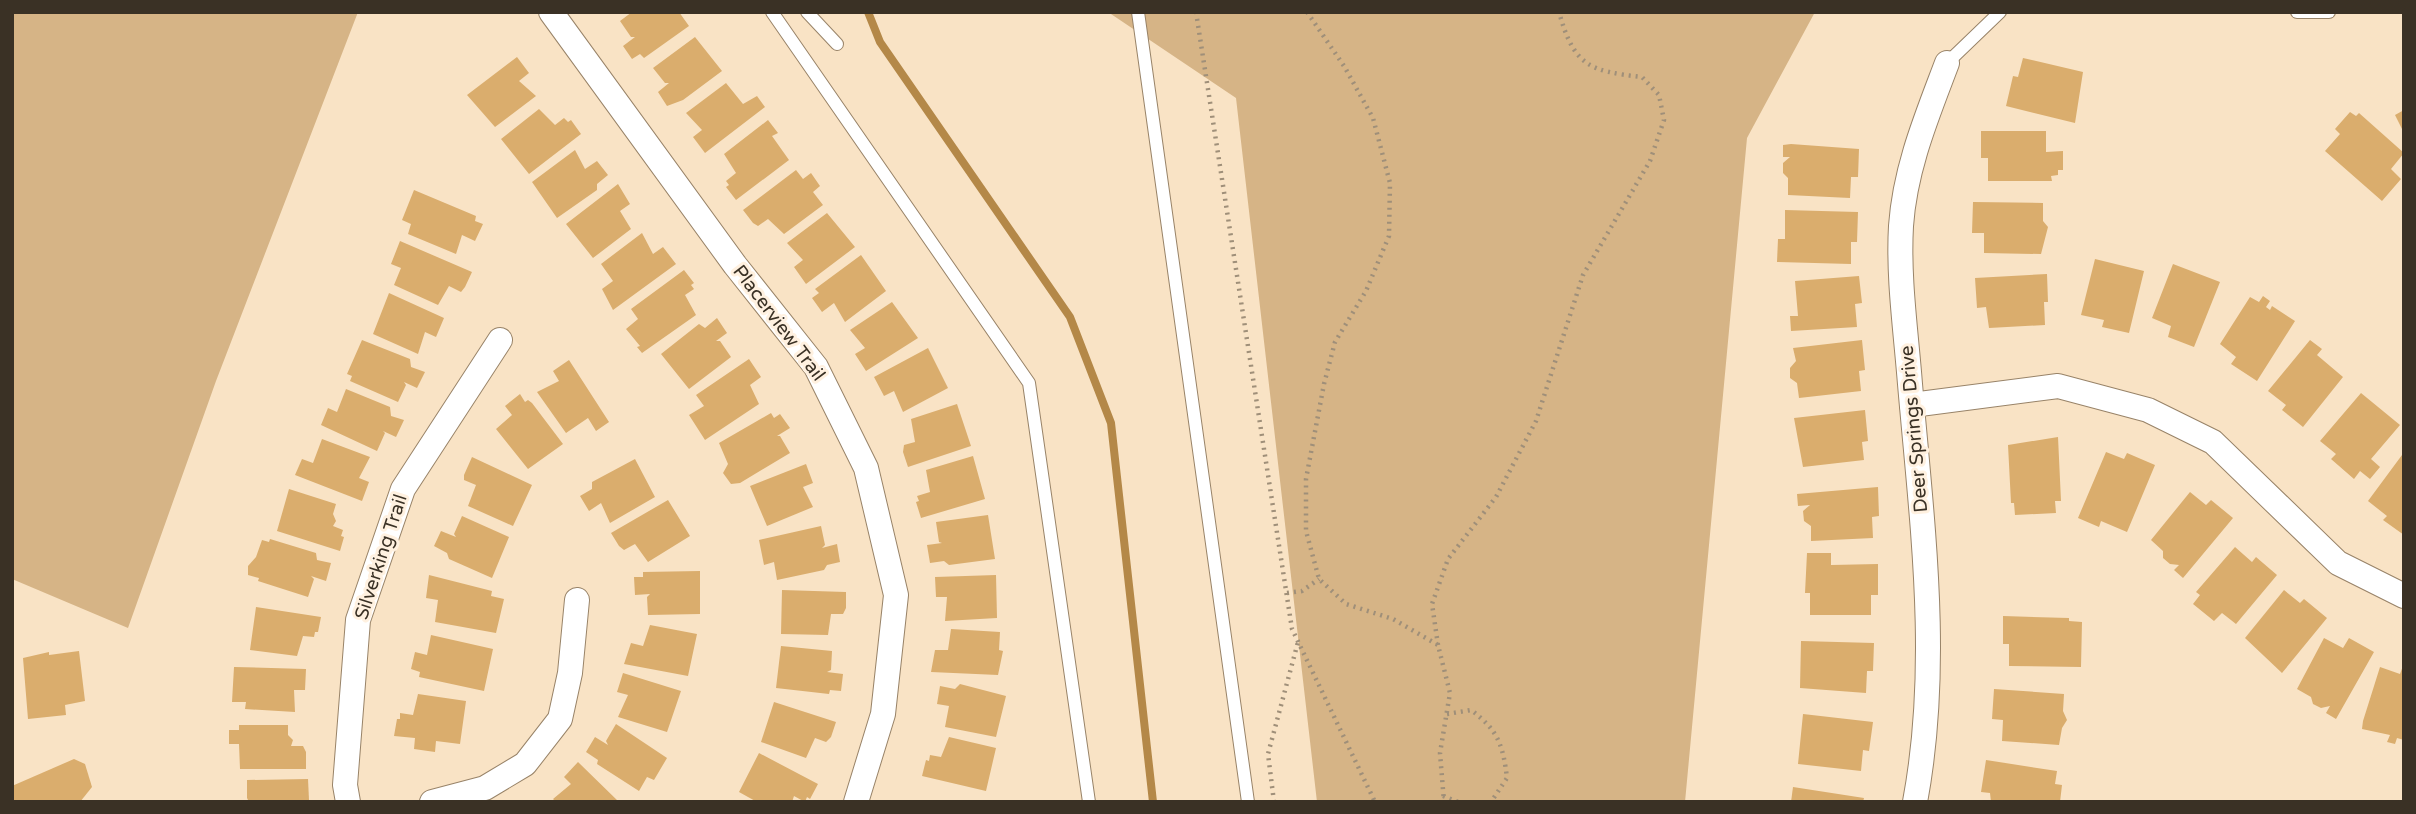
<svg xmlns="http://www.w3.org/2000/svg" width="2416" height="814" font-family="'Varela Round',sans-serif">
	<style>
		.grass { fill: #d6b486 }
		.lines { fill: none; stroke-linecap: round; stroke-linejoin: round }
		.stream { stroke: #b48848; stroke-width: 8 }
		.building { fill: #daad6d }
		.lane-casing { stroke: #988368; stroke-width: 14 }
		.street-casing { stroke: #988368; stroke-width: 26 }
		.path { stroke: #9f8f79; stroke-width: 4.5; stroke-dasharray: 2 5; stroke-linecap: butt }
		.lane { stroke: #fff; stroke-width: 12 }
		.street { stroke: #fff; stroke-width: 24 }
		.labels { text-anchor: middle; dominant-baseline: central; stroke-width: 6; stroke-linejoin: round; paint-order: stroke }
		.street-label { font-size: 19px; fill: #3a3125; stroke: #fff1e0 }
	</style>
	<rect width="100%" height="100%" fill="#f9e3c5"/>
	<g class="grass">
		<path d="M12 12H358L216 381 128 628 12 579Z"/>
		<path d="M1108 12H1815L1747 138 1685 802H1317L1236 98Z"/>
	</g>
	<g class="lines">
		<path class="stream" d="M868 12 880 42 1070 317 1111 423 1153 802"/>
	</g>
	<g class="building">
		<path d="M632 12H679L689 26 644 58 640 54 632 59 623 46 635 37H631L620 21Z"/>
		<path d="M695 37 722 71 683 100 667 106 658 92 669 83H665L653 68Z"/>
		<path d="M517 57 529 73 519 81 536 96 495 127 467 95Z"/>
		<path d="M2023 58 2083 72 2075 123 2006 106 2013 76 2018 77Z"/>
		<path d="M726 83 743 104 757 96 765 107 705 153 693 137 702 130 686 113Z"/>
		<path d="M539 109 555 125 564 118 568 122 571 120 581 134 529 174 501 139Z"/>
		<path d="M2404 110V133L2395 115Z"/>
		<path d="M2350 112 2356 116 2359 113 2404 153 2391 169 2401 179 2382 201 2325 151 2340 134 2335 129Z"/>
		<path d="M768 120 778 133 772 136 789 160 736 200 726 187 729 185 726 181 736 173 724 154Z"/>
		<path d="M1981 131H2046V152L2063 151V170H2058V175L2051 176 2052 181H1988V158H1981Z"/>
		<path d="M1791 144 1859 149 1858 177H1851L1850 198 1788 195V178L1783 173V163L1790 157H1783V145Z"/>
		<path d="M575 150 585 169 597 161 608 175 597 184V190L557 218 532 182Z"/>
		<path d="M796 170 803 179 811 173 820 186 813 192 823 205 784 234 768 219 758 226 753 223 743 210Z"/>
		<path d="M618 184 630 204 620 211 631 229 593 258 566 224Z"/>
		<path d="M414 190 476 216 475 221 483 224 475 241 462 235 456 254 408 234 411 224 402 220Z"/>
		<path d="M1973 202 2043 203V221L2048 227 2041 254 1984 253V233H1972Z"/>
		<path d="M1785 210 1858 212 1857 242H1851V264L1777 262 1778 239H1785Z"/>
		<path d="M827 213 855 247 806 284 794 267 803 260 787 243Z"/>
		<path d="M642 233 653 254 663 247 676 264 613 310 602 289 613 281 601 264Z"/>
		<path d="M400 241 472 272 465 287 461 292 449 286 438 305 394 285 401 268 391 264Z"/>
		<path d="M861 255 886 291 845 322 834 303 822 312 812 298 819 293 815 289Z"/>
		<path d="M2095 259 2144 271 2129 333 2102 327 2104 320 2081 315Z"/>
		<path d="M2173 264 2220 282 2194 347 2168 337 2171 326 2152 318Z"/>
		<path d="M684 270 694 283 691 285 694 289 685 295 696 315 642 353 637 347 640 346 626 329 638 319 631 309Z"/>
		<path d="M2047 274 2048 302H2044L2045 325 1989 328 1986 307 1977 308 1975 278Z"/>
		<path d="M1859 276 1862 303 1855 304 1857 327 1791 331 1790 316H1798L1795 281Z"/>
		<path d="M389 293 444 318 436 337 425 332 418 354 373 334Z"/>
		<path d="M2263 296 2270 301 2266 307 2270 310 2272 306 2295 321 2257 381 2231 364 2236 357 2220 344 2250 297 2259 302Z"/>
		<path d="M892 302 918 338 866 371 855 354 865 348 850 330Z"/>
		<path d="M717 318 727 333 716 341H720L731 357 689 389 661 354 699 324 705 328Z"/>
		<path d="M362 340 410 359 411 367 425 372 417 388 404 382 406 385 398 402 350 381 352 376 347 374Z"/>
		<path d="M1862 340 1865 370 1859 371 1861 391 1799 398 1797 383 1790 378V368L1796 361 1793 348Z"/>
		<path d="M2310 340 2322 349 2317 355 2343 377 2303 427 2282 410 2286 405 2268 391Z"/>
		<path d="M928 348 948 388 903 412 894 391 884 396 874 377Z"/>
		<path d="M749 359 761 377 750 385 759 404 705 440 689 415 704 406 696 395Z"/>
		<path d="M569 360 609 422 596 431 588 418 566 433 537 392 559 381 553 371Z"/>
		<path d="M346 389 390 407 391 416 404 420 396 437 383 431 385 433 377 451 321 425 328 408 337 412Z"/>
		<path d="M2361 393 2400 425 2371 459 2380 467 2370 479 2360 471 2354 479 2331 459 2336 454 2320 441Z"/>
		<path d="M520 394 525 402 528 400 532 403 563 444 528 469 496 429 512 415 505 406Z"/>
		<path d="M957 404 971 446 908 467 903 452 904 445 915 442 911 419Z"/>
		<path d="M1865 410 1868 441 1862 442 1864 460 1803 467 1794 418Z"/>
		<path d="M771 413 774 418 780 414 790 428 777 436H780L790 453 740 483 731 484 723 473 728 464 719 443Z"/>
		<path d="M2058 437 2061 501H2055L2056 513 2015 515 2014 503H2011L2008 445Z"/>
		<path d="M322 439 370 457 359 478 369 482 362 501 295 475 302 459 313 463Z"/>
		<path d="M2106 452 2124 459 2127 453 2155 465 2127 532 2101 521 2099 527 2078 518Z"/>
		<path d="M2402 455 2404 456V535L2383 520 2387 516 2368 501Z"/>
		<path d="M973 456 985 499 921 518 916 502 919 501 917 496 930 492 926 470Z"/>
		<path d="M472 457 532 485 513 526 468 506 476 485 464 480V475Z"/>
		<path d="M635 459 655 497 610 523 601 503 589 511 580 496 592 489V482Z"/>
		<path d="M806 464 813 483 803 487 813 507 767 526 750 486Z"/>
		<path d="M1878 487 1879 516 1872 517 1873 538 1811 541V526L1804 521 1803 511 1810 505 1798 506 1797 494Z"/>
		<path d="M289 489 336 504 333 514 336 521 333 526 343 530 341 536 344 537 340 551 277 531Z"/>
		<path d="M2190 492 2206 505 2211 500 2233 518 2183 578 2174 570 2179 565 2170 564 2163 558V551L2151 540Z"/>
		<path d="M668 500 690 536 648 562 635 544 624 550 619 546 611 533Z"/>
		<path d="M988 515 995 559 949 565 944 561 930 563 927 545 942 543 939 542 936 522Z"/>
		<path d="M462 516 509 537 492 578 449 559 447 553 434 546 441 531 456 537 454 534Z"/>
		<path d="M821 526 825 545 822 548 837 544 840 562 827 565 824 570 777 580 774 562 764 565 759 540Z"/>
		<path d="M270 539 316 553 317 560 331 563 326 581 311 576 314 579 308 597 258 581 259 578 248 575V566L256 557 262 540 269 542Z"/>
		<path d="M2235 547 2252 562 2256 557 2277 575 2236 624 2222 613 2214 621 2193 604 2200 595 2196 592Z"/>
		<path d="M1807 553H1831V565L1878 564V595H1871V615H1810V593H1805Z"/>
		<path d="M700 571V614L648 615 647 597 650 594 635 595 634 577H643V572Z"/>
		<path d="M429 575 492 591 491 596 504 599 496 633 435 622 438 600 426 598Z"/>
		<path d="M996 575 997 618 945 621 947 597H936L935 577Z"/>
		<path d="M782 590 846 592V608L843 614H831L828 635 781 634Z"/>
		<path d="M2284 590 2300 603 2304 599 2327 618 2282 673 2245 638Z"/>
		<path d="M256 607 321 617 318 632H315L314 637 303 636 297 656 250 650Z"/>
		<path d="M2003 616 2069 618V621L2082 622 2081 667 2009 666V644H2003Z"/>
		<path d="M650 625 697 634 688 676 624 664 631 643 643 646Z"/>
		<path d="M951 629 1000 632 999 650 1003 651 998 675 931 672 935 650H948Z"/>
		<path d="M431 635 493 649 484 691 419 677 420 672 411 669 415 652 427 655Z"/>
		<path d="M2324 638 2343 648 2349 638 2374 652 2336 719 2326 713 2330 706 2321 708 2313 704 2311 697 2297 689Z"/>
		<path d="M1801 641 1874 643 1873 671H1867L1866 693 1800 688Z"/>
		<path d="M781 646 832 651 831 670 827 672 843 674 841 691 830 690 829 694 776 688Z"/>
		<path d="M79 651 85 701 65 705 66 715 28 719 23 658 49 652V655Z"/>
		<path d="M2404 663V740L2397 738 2395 744 2387 742 2390 735 2362 729 2363 721 2380 667 2400 674Z"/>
		<path d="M234 667 306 669 305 690H294L295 712 245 709 246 702H232Z"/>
		<path d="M623 673 681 691 667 732 618 717 628 695 617 692Z"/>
		<path d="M960 684 1006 696 996 737 945 727 949 706 937 704 940 686 955 689Z"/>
		<path d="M1994 689 2064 694 2063 711 2067 720 2062 728 2059 745 2002 741 2003 720 1992 719Z"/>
		<path d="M418 694 466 701 460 744 436 741 435 752 414 749 415 738 394 736 397 719H400V713L413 715Z"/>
		<path d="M774 702 836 722 831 737 826 742 815 738 806 758 761 742Z"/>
		<path d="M1803 714 1873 722 1869 751 1863 750 1861 771 1798 764Z"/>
		<path d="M616 724 667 758 654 780 647 777 639 791 597 764 598 760 586 752 595 737 608 745 606 741Z"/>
		<path d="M239 725H288V735L293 740 291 746H303L306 752V769H240L239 744H229V730H239Z"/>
		<path d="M949 737 996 748 986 791 922 776 926 760 929 761 930 755 941 757Z"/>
		<path d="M759 753 818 784 810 799 807 797 805 802 794 796 792 802H757L739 792Z"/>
		<path d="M74 759 85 764 92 787 80 802H12V786Z"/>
		<path d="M1986 760 2057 771 2055 784 2062 785 2060 802H1991L1990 793 1981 792Z"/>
		<path d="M578 762 619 802H556L553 799 571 784 564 777Z"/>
		<path d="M308 779 309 800 249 802 247 798V780Z"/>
		<path d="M1793 787 1864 798 1863 802H1791Z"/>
	</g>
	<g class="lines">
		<g class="lane-casing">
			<g id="lane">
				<path d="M772 12 1029 383 1089 802"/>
				<path d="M807 12 837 44"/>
				<path d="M1138 12 1248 802"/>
				<path d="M2297 12H2329"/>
				<path d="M1947 63 2000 12"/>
			</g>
		</g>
		<g class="street-casing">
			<g id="street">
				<path d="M551 12 735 265 816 367 866 468 896 595 883 714 856 802"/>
				<path d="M1912 405 2058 386 2148 410 2213 442 2338 563 2404 596"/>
				<path d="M348 802 345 785 358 620 403 489 500 340"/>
				<path d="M432 802 485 788 525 764 560 719 570 673 577 600"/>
				<path d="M1915 802C1941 663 1922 524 1910 384 1906 332 1898 278 1901 226 1905 168 1927 116 1947 63"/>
			</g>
		</g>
		<g class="path">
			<path d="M1196 12 1292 629 1375 802"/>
			<path d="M1307 12 1344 66 1373 118 1390 183 1389 236 1366 291 1335 342 1324 384 1306 479V531L1319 579 1346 604 1393 619 1438 645 1450 693 1440 753 1444 802"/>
			<path d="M1287 593 1302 591 1319 579"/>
			<path d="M1438 645 1432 604 1448 559 1496 497 1536 421 1583 275 1650 161 1664 120 1659 95 1642 77C1589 71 1574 66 1559 12"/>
			<path d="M1447 714 1471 710C1498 730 1503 745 1507 778L1491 802"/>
			<path d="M1443 796 1458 802"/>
			<path d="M1274 802 1268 754 1298 642"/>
		</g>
		<use href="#lane" class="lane"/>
		<use href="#street" class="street"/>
	</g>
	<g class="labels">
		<g class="street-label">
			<text transform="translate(779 323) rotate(53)">Placerview Trail</text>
			<text transform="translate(1914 429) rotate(-95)">Deer Springs Drive</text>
			<text transform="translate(381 557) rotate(-72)">Silverking Trail</text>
		</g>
	</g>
	<rect width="2416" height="814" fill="none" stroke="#3a3125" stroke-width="28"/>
</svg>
